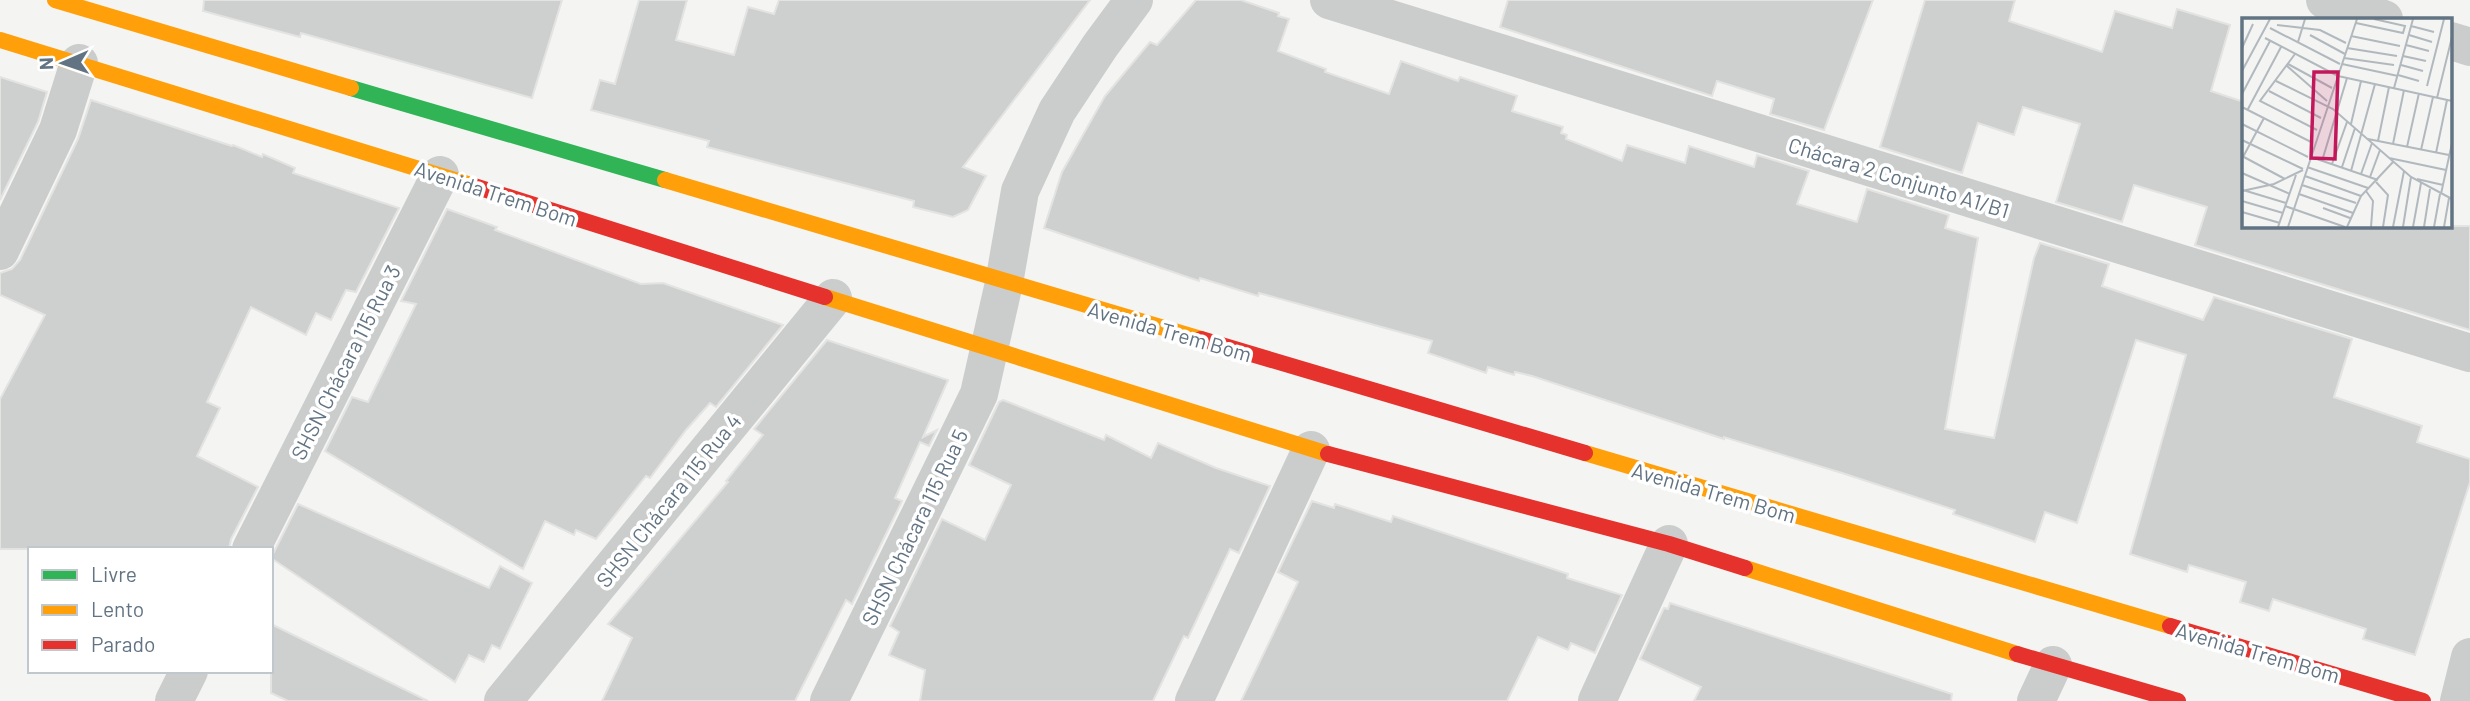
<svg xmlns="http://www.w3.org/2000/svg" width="2470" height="701" font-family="Barlow,sans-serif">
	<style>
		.building { fill: #ced0d0; stroke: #e3e3e2; stroke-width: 2 }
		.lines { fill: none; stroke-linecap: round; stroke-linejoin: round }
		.street { stroke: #cbcdcd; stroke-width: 38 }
		.fast { stroke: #30b455; stroke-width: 16 }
		.slow { stroke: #ff9f0a; stroke-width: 16 }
		.jam { stroke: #e5322d; stroke-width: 16 }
		.labels { text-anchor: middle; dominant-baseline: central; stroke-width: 7; stroke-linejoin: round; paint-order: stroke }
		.street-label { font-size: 21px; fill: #627483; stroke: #fff }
		.inset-road { fill: none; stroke: #b1b9bf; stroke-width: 2 }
		.view { fill: #c2185b; fill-opacity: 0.15; stroke: #c2185b; stroke-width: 3.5 }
		.inset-edge { fill: none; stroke: #627483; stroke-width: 3.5 }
	</style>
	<rect width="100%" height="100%" fill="#f4f4f2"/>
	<g class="building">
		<path d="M204 0H562L532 98 301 33 300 37 203 11Z"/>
		<path d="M639 0H687L676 40 734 55 748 7 774 14 779 0H1090L963 167 986 176 968 210 953 217 913 207 914 201 707 147 709 141 591 110 600 80 615 84Z"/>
		<path d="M1196 0H1241L1279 13 1278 16 1289 19 1278 51 1326 69 1325 72 1389 94 1401 61 1458 81 1460 77 1517 96 1512 111 1563 127 1561 133 1567 135 1566 139 1622 161 1627 145 1685 163 1689 146 1754 167 1757 155 1809 171 1797 204 1857 222 1867 189 1949 215 1945 228 1978 238 1945 429 1994 438 2034 258 2040 243 2109 264 2102 286 2203 320 2214 297 2352 339 2334 397 2422 426 2417 442 2470 459V482L2415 655 2363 639 2366 629 2273 599 2269 611 2240 602 2246 582 2189 565 2187 572 2130 554 2186 355 2136 340 2077 523 2045 512 2035 542 1953 514 1955 510 1842 473 1724 437V439L1532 376 1515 372 1514 375 1488 367 1486 373 1428 353 1432 341 1259 293 1258 296 1200 278 1199 281 1044 228 1062 172 1105 96 1150 42 1157 45Z"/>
		<path d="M1508 0H1873L1824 130 1770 114 1774 99 1717 81 1712 96 1500 27Z"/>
		<path d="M1925 0H2015L2009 21 2102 52 2115 11 2172 28 2177 9 2230 25 2211 91 2244 102V226H2470V330L2195 245 2207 207 2134 185 2122 222 2056 202 2080 124 2023 107 2014 135 1978 123 1962 173 1880 147Z"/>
		<path d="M0 77 47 92 38 122 0 200Z"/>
		<path d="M91 100 232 146 233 145 262 157 263 154 295 168 293 173 399 208 356 292 346 290 331 320 316 313 306 335 251 307 207 402 220 408 197 456 258 487 231 539 229 549H0V399L45 315 0 295V273L12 269 20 260 78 139Z"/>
		<path d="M447 209 497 227 495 230 641 284 663 283 783 325 716 407 710 403 686 430 650 478 646 476 596 539 576 530 574 535 545 521 523 569 325 451 352 397 368 402 416 304 401 301Z"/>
		<path d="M827 340 948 380 923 437 937 430 929 446 920 442 895 498 902 501 852 604 846 600 795 701H602L632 638 608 624 728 482 726 481 763 435 754 429Z"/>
		<path d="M1003 400 1104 440 1106 435 1151 458 1158 443 1216 468 1270 486 1239 553 1230 549 1188 638 1184 636 1153 701H920L925 670 889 655 899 632 890 626 942 519 985 540 1011 485 969 465 999 402Z"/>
		<path d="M1312 501 1334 508 1335 504 1391 522 1393 516 1568 574 1567 578 1622 595 1595 653 1571 643 1568 650 1538 637 1507 701H1241L1298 582 1278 572Z"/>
		<path d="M298 504 489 588 500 566 532 583 500 649 492 645 484 662 469 655 455 682 271 558Z"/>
		<path d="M1670 603 1952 694 1951 701H1694L1701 687 1640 659 1664 608 1668 609Z"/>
		<path d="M271 624 428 701H288L271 693Z"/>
	</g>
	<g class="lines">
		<g class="street">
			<path d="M1329 0 2470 353"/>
			<path d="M2325 0 2384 19"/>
			<path d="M2451 41 2470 47"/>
			<path d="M0 251 58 130 79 63"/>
			<path d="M251 549 440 175"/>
			<path d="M174 701 189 671"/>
			<path d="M503 701 833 298"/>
			<path d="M829 701 979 394 1004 283 1020 191 1057 111 1100 46 1134 0"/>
			<path d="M1194 701 1311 450"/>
			<path d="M1597 701 1669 544"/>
			<path d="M2036 701 2053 665"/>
			<path d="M2459 701 2470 657"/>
		</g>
		<path class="fast" d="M351 88 665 180"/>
		<g class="slow">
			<path d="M55 0 351 88"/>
			<path d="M0 40 474 186"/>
			<path d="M665 180 1201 339"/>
			<path d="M825 297 1328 454"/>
			<path d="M1585 453 2170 626"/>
			<path d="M1745 568 2017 654"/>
		</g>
		<g class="jam">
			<path d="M474 186 825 297"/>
			<path d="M1201 339 1585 453"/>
			<path d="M1328 454 1669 544 1745 568"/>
			<path d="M2170 626 2423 701"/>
			<path d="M2017 654 2178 701"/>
		</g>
	</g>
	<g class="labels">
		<g class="street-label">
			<text transform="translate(1899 177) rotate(17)">Chácara 2 Conjunto A1/B1</text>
			<text transform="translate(496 193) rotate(18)">Avenida Trem Bom</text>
			<text transform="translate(1170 331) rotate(16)">Avenida Trem Bom</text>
			<text transform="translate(345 362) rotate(-63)">SHSN Chácara 115 Rua 3</text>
			<text transform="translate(1714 492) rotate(16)">Avenida Trem Bom</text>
			<text transform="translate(668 500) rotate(-51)">SHSN Chácara 115 Rua 4</text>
			<text transform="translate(914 527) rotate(-64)">SHSN Chácara 115 Rua 5</text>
			<text transform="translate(2258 652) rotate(16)">Avenida Trem Bom</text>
		</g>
	</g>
	<g transform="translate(2242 18)">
		<rect width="210" height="210" fill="#f4f4f2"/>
		<path class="inset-road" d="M114 5 161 15 163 8 132 1M35 7 78 12 104 25M169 8 192 14M28 10 98 46M68 17 103 36M167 17 190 24M109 18 158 28M23 20 94 57M56 24 63 1M164 27 187 33M0 30 11 6M105 30 155 38M53 36 18 83 75 112M161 38 184 43M102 40 152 47M46 46 90 70M100 46 156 58M159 47 181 53M45 48 85 83M0 53 28 1M156 57 177 63M96 58 210 83M34 63 91 91 169 159 210 181M185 68 202 1M152 70 171 1M27 73 79 100M0 76 28 23M195 80 210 19M0 89 71 125M6 91 39 29M0 106 66 139M109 106 119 63M126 121 207 137M0 122 61 151M136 123 147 69M151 126 162 72M165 129 177 75M179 132 191 79M194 135 205 82M0 138 43 161M1 139 22 100M69 139 136 162M147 140 204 152M80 143 105 60M90 146 105 104M65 149 126 170M100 149 113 110M109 153 133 66M0 155 48 176M119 156 130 125M63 158 119 178M128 159 138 132M175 161 201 167M134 164 146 177 141 209M60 167 114 185M1 172 44 185M0 173 32 166 61 152M124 173 131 183 129 209M57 176 111 195M199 176 210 125M0 183 41 195M43 188 103 209M81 190 108 200M0 194 38 205M36 209 54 157M46 209 115 1M105 209 119 178 151 144M151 209 162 153M161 209 169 159M171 209 179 165M182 209 188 171M192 209 198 176M202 209 207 180"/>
		<path class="view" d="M72 54H96L93 141 69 140Z"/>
		<rect width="210" height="210" class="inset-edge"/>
	</g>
	<rect x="28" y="547" width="245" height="126" fill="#ffffff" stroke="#c0c7cd" stroke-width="2"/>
	<rect x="42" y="570" width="35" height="10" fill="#30b455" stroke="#c0c7cd" stroke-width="2"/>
	<text x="91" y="582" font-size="21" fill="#627483">Livre</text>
	<rect x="42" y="605" width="35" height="10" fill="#ff9f0a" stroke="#c0c7cd" stroke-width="2"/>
	<text x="91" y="617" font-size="21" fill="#627483">Lento</text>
	<rect x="42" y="640" width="35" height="10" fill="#e5322d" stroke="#c0c7cd" stroke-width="2"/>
	<text x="91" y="652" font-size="21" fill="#627483">Parado</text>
	<g transform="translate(63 63) rotate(268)" stroke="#ffffff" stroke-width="5" paint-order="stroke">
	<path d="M0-5L12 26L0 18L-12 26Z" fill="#627483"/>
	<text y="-10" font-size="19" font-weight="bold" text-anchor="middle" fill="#627483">N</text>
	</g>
</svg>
